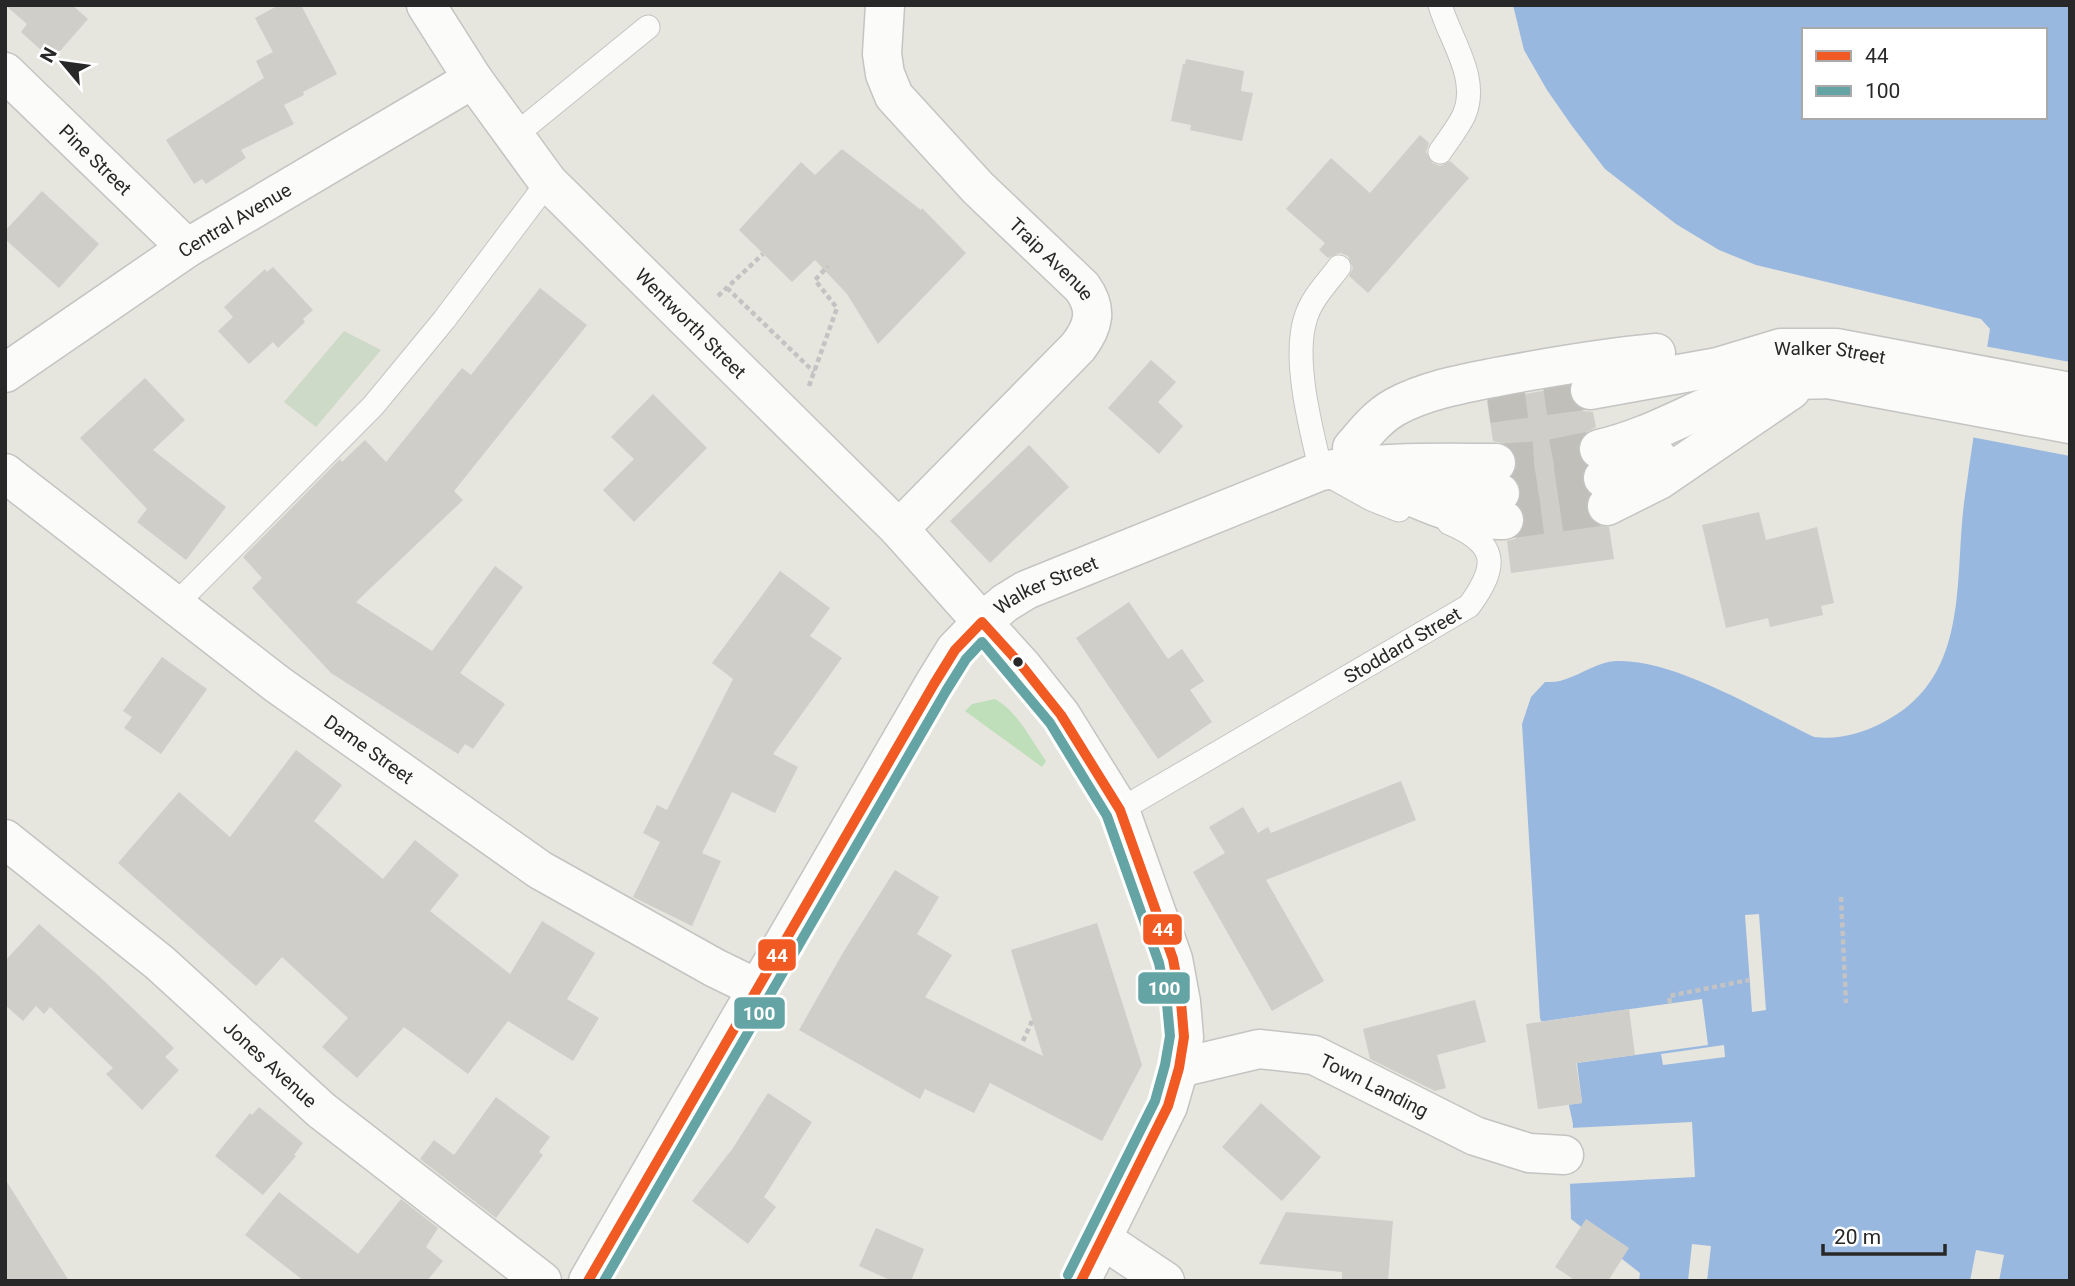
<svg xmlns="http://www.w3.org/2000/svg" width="2075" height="1286" font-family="Roboto,sans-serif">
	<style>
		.green { fill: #bfdfba }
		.cemetery { fill: #cddac7 }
		.water { fill: #99b8e0; fill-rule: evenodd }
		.pier { fill: #e6e5de }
		.building { fill: #cfcec9 }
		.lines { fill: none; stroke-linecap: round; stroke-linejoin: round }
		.tertiary-tunnel { stroke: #c0bfba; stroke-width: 38; stroke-dasharray: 38 19; stroke-linecap: butt }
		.service-casing { stroke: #c4c4c3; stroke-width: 25 }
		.minor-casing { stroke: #c4c4c3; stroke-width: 41 }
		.tertiary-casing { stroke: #c4c4c3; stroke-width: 41 }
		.secondary-casing { stroke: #c4c4c3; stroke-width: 41 }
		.path { stroke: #c4c3c3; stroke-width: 4.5; stroke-dasharray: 5 3.5; stroke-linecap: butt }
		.service { stroke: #fbfbfa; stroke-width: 23 }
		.minor { stroke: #fbfbfa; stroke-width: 38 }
		.tertiary { stroke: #fbfbfa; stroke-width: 38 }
		.secondary { stroke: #fbfbfa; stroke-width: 38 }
		.bus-1-casing { stroke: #fff; stroke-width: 16 }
		.bus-2-casing { stroke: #fff; stroke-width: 16 }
		.bus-1 { stroke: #f15a22; stroke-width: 10 }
		.bus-2 { stroke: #65a4a4; stroke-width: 10 }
		.bus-dot { fill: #282828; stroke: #fff; stroke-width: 2.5 }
		.labels { text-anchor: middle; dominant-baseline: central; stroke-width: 7; stroke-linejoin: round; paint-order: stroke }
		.street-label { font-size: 19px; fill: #282828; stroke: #fff }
		.line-badge { stroke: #fff; stroke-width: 2.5 }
		.badge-label { font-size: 19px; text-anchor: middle; font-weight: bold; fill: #fff }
	</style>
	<rect width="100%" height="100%" fill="#e6e5de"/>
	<path class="green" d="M995 699C1018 712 1031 740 1046 761L1042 767 965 711 972 704Z"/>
	<path class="cemetery" d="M344 331 381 350 316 427 284 402Z"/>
	<path class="water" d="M1513 5H2070V1281H1639L1640 1273 1571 1219 1570 1183 1573 1124 1564 1082 1540 1018 1522 724 1531 697 1545 682C1552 682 1559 682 1566 679 1582 674 1598 662 1616 661 1673 658 1762 712 1814 737 1838 740 1859 734 1880 724 1970 680 1954 586 1964 503 1972 445 1981 387 1990 329L1981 319 1756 265 1719 250 1676 224 1605 169 1572 126 1547 90 1524 50ZM1804 30H2045V117H1804Z"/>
	<g class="pier">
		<path d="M1984 346 2070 362V456L1971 437Z"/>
		<path d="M1759 914 1766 1010 1752 1012 1745 915Z"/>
		<path d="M1702 999 1708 1045 1577 1063 1582 1103 1566 1105 1561 1083 1538 1022Z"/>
		<path d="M1724 1045 1725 1057 1663 1065 1661 1054Z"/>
		<path d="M1692 1122 1695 1177 1566 1184 1570 1128Z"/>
		<path d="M1692 1244 1711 1246 1707 1281H1688Z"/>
		<path d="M1976 1250 2004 1255 1999 1281H1970Z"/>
	</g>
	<g class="building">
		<path d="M5 5H72L88 19 52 60 21 32 27 24Z"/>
		<path d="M279 5H301L337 74 303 92 304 95 284 105 294 124 241 150 246 158 206 184 202 179 194 184 166 140 264 78 256 61 273 52 255 18Z"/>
		<path d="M1186 59 1244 71 1241 91 1253 93 1242 141 1190 130 1191 125 1171 121 1183 64H1185Z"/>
		<path d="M1420 135 1429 143 1426 152 1432 163 1440 166 1450 161 1469 178 1368 293 1349 276 1353 268 1348 256 1340 253 1328 258 1319 250 1325 243 1286 209 1331 158 1370 193Z"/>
		<path d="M842 149 921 210 922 208 966 253 878 344 847 294 815 260 792 282 739 230 801 162 815 175Z"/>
		<path d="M42 191 99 244 59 288 5 239V231Z"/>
		<path d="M273 267 313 310 303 319 305 322 278 348 273 342 249 364 218 331 233 317 224 307 265 269 267 272Z"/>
		<path d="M540 288 587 325 454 491 463 500 356 602 432 651 495 566 523 587 460 673 505 704 473 749 465 744 458 754 331 673 252 588 262 578 243 557 340 459 342 462 365 440 386 462 462 368 471 375Z"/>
		<path d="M1151 360 1176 382 1158 402 1183 426 1159 454 1108 408Z"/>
		<path d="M145 378 185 420 153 450 226 507 186 560 137 522 147 509 80 438Z"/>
		<path d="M1569 386V395L1574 405 1583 411 1593 412 1596 427 1583 434 1578 443V454L1585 466 1581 475 1582 485 1589 494 1585 504 1587 515 1596 525 1609 527 1614 559 1511 573 1507 541 1515 539 1522 532 1526 520 1524 511 1519 504 1522 494 1519 483 1513 476 1518 464 1515 453 1506 444 1493 441 1487 401Z"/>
		<path d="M653 394 707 448 634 522 603 490 634 459 611 437Z"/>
		<path d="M1029 445 1069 487 990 563 950 521Z"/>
		<path d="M1759 512 1766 540 1817 527 1834 603 1821 606 1823 615 1770 627 1768 618 1726 628 1702 525Z"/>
		<path d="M780 571 830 608 810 636 842 658 773 754 798 767 775 813 732 792 702 853 721 861 692 926 633 897 660 842 643 833 657 805 667 810 733 679 712 663Z"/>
		<path d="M1129 602 1168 659 1182 649 1204 681 1190 690 1212 722 1158 759 1076 638Z"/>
		<path d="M162 657 207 689 161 754 124 728 132 717 123 711Z"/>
		<path d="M296 750 342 785 314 821 383 879 415 840 459 875 430 911 510 974 542 921 595 953 567 999 599 1018 573 1061 508 1021 468 1074 404 1027 357 1078 322 1047 348 1018 282 957 256 986 118 863 179 792 230 837Z"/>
		<path d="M1401 781 1416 820 1266 880 1324 981 1272 1011 1193 872 1225 853 1209 827 1243 807 1258 833 1268 827 1271 833Z"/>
		<path d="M895 870 939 897 917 934 952 955 925 997 1043 1056 1011 950 1097 923 1142 1065 1102 1141 990 1083 974 1113 925 1089 920 1099 799 1030 844 951Z"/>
		<path d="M39 924 100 977 174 1048 165 1057 179 1070 142 1110 106 1074 113 1068 50 1007 44 1014 36 1006 23 1021 5 1005V961Z"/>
		<path d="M1475 1000 1486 1042 1437 1055 1446 1088 1435 1091 1370 1059 1363 1029Z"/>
		<path d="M1629 1009 1635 1055 1576 1063 1582 1103 1538 1109 1526 1024Z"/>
		<path d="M768 1093 812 1122 764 1197 776 1207 748 1244 692 1201 733 1148Z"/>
		<path d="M496 1097 550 1137 539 1152 543 1155 496 1218 420 1159 434 1140 454 1155Z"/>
		<path d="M1261 1103 1321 1157 1282 1201 1222 1147Z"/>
		<path d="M259 1107 303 1143 294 1155 296 1156 263 1195 215 1156 250 1113 252 1115Z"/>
		<path d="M5 1179 69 1281H5Z"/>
		<path d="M279 1192 358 1254 401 1199 438 1228 426 1247 443 1261 427 1281H304L245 1235Z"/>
		<path d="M1286 1212 1393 1221 1388 1281H1342V1272L1259 1264Z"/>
		<path d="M1586 1219 1629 1248 1608 1281H1576L1555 1267Z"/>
		<path d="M876 1228 924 1249 911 1281H892L859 1266Z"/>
	</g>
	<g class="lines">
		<g class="tertiary-tunnel">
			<path d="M1488 404 1590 390"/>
			<path d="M1496 463 1543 460 1599 449"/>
			<path d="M1500 493 1603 478"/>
			<path d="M1504 520 1607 506"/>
		</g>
		<g class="service-casing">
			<g id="service">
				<path d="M1440 5C1450 40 1480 78 1464 115 1458 128 1448 140 1440 152"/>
				<path d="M514 136 648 27"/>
				<path d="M1339 267C1327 283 1312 298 1306 317 1292 358 1311 429 1321 471L1371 499 1399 510"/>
				<path d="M174 606 373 406 444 320 548 182"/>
				<path id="s1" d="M1120 810 1469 606C1499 565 1498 544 1449 523"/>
			</g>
		</g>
		<g class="minor-casing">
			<g id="minor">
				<path id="s2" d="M885 5 882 54 885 74 894 96 978 188 1082 287C1098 309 1094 326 1078 347L899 529"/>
				<path id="s3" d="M5 72 187 248"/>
				<path id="s4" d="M5 373 187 248 473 79"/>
				<path id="s5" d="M5 473 277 684 540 870 715 968 756 988"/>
				<path id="s6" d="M5 839 160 963 321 1110 542 1281"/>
				<path id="s7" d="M1179 1068 1259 1049 1314 1055 1475 1136 1529 1153 1564 1155"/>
				<path d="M1102 1239 1165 1281"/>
			</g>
		</g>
		<g class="tertiary-casing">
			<g id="tertiary">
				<path id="s8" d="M1590 390 1718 367 1781 348H1836L2070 392"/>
				<path d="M1352 448C1365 433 1377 417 1395 407 1426 390 1462 384 1497 377 1550 367 1603 358 1656 353"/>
				<path d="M1599 449C1662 435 1714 396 1774 383 1792 379 1810 380 1828 379L2070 424"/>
				<path d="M1352 469C1396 489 1455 522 1504 520"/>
				<path d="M1603 478 1657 457"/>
				<path d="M1435 485 1480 493H1500"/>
				<path d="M1607 506 1659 480 1791 390"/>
				<path id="s9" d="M1081 1281 1168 1106 1179 1068 1184 1037 1181 1002 1173 959 1120 810 1061 715 1022 666 982 622 1005 603 1026 590 1321 471C1378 461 1437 463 1496 463"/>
			</g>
		</g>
		<g class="secondary-casing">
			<g id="secondary">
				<path id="s10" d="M426 5 473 79 548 182 899 529 982 622 955 650 934 684 588 1281"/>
			</g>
		</g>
		<g class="path">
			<path d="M727 288 814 372"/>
			<path d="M718 296 763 254"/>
			<path d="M809 386 837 308 815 280 828 266"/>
			<path d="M1841 897 1846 1003"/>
			<path d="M1670 1003 1669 996 1749 980"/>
			<path d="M1023 1041 1032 1021"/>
		</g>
		<use href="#service" class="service"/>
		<use href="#minor" class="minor"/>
		<use href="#tertiary" class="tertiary"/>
		<use href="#secondary" class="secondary"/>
		<g class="bus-1-casing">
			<path id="bus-1" d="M588 1281 934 684 955 650 982 622 1022 666 1061 715 1120 810 1173 959 1181 1002 1184 1037 1179 1068 1168 1106 1081 1281"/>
		</g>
		<g class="bus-2-casing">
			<path id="bus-2" d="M604 1281 946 691 966 659 982 642 1050 723 1107 816 1159 963 1167 1004 1170 1036 1165 1065 1155 1101 1068 1275"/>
		</g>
		<use href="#bus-1" class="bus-1"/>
		<use href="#bus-2" class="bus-2"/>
	</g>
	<circle class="bus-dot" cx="1018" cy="662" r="6"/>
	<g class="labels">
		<g class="street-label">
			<text stroke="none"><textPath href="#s3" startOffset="126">Pine Street</textPath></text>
			<text stroke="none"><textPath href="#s4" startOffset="276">Central Avenue</textPath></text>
			<text stroke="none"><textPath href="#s2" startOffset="320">Traip Avenue</textPath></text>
			<text stroke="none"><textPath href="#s10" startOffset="416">Wentworth Street</textPath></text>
			<text stroke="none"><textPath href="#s8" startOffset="245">Walker Street</textPath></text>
			<text stroke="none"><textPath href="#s9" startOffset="812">Walker Street</textPath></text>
			<text stroke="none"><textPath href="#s1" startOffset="327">Stoddard Street</textPath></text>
			<text stroke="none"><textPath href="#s5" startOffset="457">Dame Street</textPath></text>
			<text stroke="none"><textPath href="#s6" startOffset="348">Jones Avenue</textPath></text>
			<text stroke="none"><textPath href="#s7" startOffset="205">Town Landing</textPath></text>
		</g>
	</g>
	<g class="line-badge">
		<rect x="1142" y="913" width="41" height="33" rx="7" fill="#f15a22"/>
		<rect x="757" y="938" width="40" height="34" rx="7" fill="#f15a22"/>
		<rect x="1137" y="971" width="54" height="34" rx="7" fill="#65a4a4"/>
		<rect x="733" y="996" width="53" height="34" rx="7" fill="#65a4a4"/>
	</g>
	<g class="badge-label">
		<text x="1163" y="936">44</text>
		<text x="777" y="962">44</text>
		<text x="1164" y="995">100</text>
		<text x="759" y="1020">100</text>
	</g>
	<rect width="2075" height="1286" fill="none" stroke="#282828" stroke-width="14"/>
	<rect x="1802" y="28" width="245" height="91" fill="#ffffff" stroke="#a9a9a9" stroke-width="2"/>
	<rect x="1816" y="51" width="35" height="10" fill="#f15a22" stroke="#a9a9a9" stroke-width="2"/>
	<text x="1865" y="63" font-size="21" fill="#282828">44</text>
	<rect x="1816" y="86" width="35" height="10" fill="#65a4a4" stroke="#a9a9a9" stroke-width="2"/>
	<text x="1865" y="98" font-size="21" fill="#282828">100</text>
	<g transform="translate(63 63) rotate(299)" stroke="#ffffff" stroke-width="5" paint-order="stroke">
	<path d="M0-5L12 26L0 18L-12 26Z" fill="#282828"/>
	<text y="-10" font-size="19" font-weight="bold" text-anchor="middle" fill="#282828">N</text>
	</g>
	<path d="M1823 1244v10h122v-10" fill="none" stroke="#282828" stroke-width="3.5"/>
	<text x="1834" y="1244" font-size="21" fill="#282828" stroke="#ffffff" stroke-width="5" paint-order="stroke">20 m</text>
</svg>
